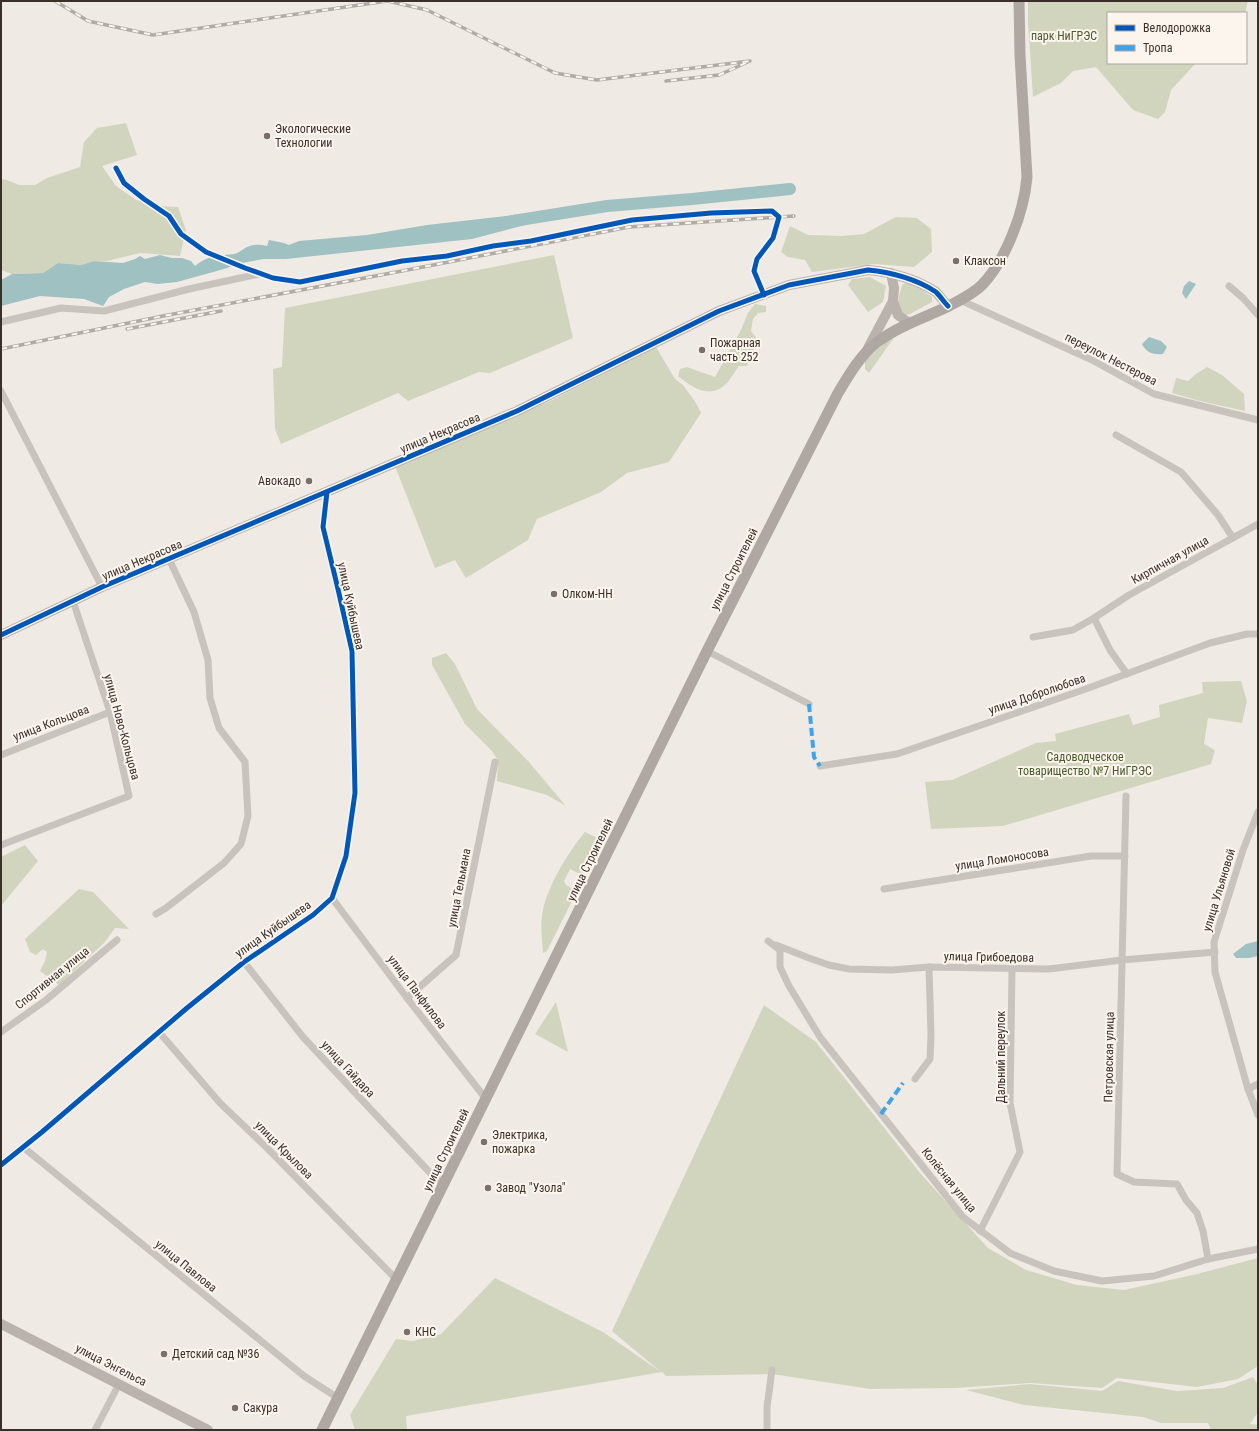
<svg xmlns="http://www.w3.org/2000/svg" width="1259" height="1431" font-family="'Roboto Condensed',sans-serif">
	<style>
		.green { fill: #d1d5be }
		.water { fill: #a0c1c2 }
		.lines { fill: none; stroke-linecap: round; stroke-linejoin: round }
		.river { stroke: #a0c1c2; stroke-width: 12 }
		.street { stroke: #c9c3bd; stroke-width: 7 }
		.secondary { stroke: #bab3ad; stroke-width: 10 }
		.primary { stroke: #aea7a2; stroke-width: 11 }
		.rail-casing { stroke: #b1aba7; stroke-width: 3.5 }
		.rail { stroke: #fbf5ed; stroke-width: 2; stroke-dasharray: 6; stroke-linecap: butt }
		.quiet { stroke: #3fa3eb; stroke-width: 4; stroke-dasharray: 8 4; stroke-linecap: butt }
		.cycleway-casing { stroke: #fbf5ed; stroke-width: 8 }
		.cycleway { stroke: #0057b8; stroke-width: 5 }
		.poi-dot { fill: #7a706b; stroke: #fbf5ed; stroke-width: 1.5 }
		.labels { text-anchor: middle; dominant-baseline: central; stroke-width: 4; stroke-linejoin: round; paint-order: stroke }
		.park-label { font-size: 12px; fill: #495a2d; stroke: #fbf5ed }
		.poi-label { font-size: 12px; fill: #3b2f2a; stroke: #fbf5ed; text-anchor: start }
		.street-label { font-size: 12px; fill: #3b2f2a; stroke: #fbf5ed }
	</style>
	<rect width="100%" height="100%" fill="#f0eae4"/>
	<g class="green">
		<path d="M1028 1H1248L1245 13H1108V63H1196L1171 90 1165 112 1158 119 1133 110 1096 67 1073 71 1061 83 1033 97 1028 22Z"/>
		<path d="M126 123 137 155 102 166 116 186 136 200 155 206 178 207 186 230 180 256 140 253 107 261H94L81 265 58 263 43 273 12 274 1 270V179L7 180 19 185H35L47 178 80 167 84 142 97 128Z"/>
		<path d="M896 217 917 218 931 229 932 252 914 267 875 264 812 272 805 260 788 257 781 252 790 226 808 235 841 236 864 234Z"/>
		<path d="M554 255 573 338 490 373 479 372 408 401 398 393 281 444 275 429 273 369 282 367 285 308Z"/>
		<path d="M870 277 886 286 883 302 868 312 848 285 852 279Z"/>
		<path d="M906 283 921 289 932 297V302L910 314 905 315C895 305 899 297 902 285Z"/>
		<path d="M755 304 766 306V312L758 313 753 319 751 331 758 340 747 366H739C735 371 732 377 728 382 711 400 694 389 678 376L680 369 687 367 715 377 741 330 748 313Z"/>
		<path d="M889 339H893L869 373 865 369V361Z"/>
		<path d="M656 347 675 379 683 385 696 403 701 413 669 462 627 473 601 492 537 519 528 540 466 578 455 560 435 568 395 466 449 445 552 400Z"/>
		<path d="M1207 367 1222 375 1244 394 1245 411 1200 401 1172 393 1176 378 1188 381 1196 374Z"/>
		<path d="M446 653 455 664 477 709 528 761 566 806 547 795 497 781 498 760 491 750 465 724 432 665V658Z"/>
		<path d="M1241 681 1247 701 1242 723 1208 718 1204 744 1215 750 1211 764 1003 826 931 829 925 782 952 780 1036 743 1056 741 1055 734 1129 714 1133 725 1160 717 1159 705 1203 693 1202 682Z"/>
		<path d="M585 832 599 839 584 876 570 869 564 881 566 885 577 891 547 951 543 953C542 939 540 924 543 910 548 885 569 851 585 832Z"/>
		<path d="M25 845 38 861 1 906V857Z"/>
		<path d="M79 889 93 892 129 929 115 928 104 943 59 985 40 971 45 961 47 952 43 949 36 955 30 952 25 939Z"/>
		<path d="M556 1002 568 1052 535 1034Z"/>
		<path d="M764 1005 816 1042 920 1173 988 1248 1026 1270 1077 1285 1124 1290 1197 1274 1258 1258V1366L1238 1379 1197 1387 1117 1378 1102 1388 1030 1383 955 1388 870 1389 772 1374 666 1376 662 1372 406 1416 407 1430H355L350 1415 396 1339 413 1341 441 1334 495 1278 603 1332 661 1372 612 1331Z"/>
		<path d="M1253 1377 1258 1385V1412L1250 1424 1258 1425V1430H1211L1208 1423H1161L1143 1417 1024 1405 966 1390 1030 1384 1102 1391 1118 1381 1177 1391 1223 1388Z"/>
	</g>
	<g class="water">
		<path d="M522 214 529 215V224L472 239 286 259H264L242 263 224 269 177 282 158 284 145 282 124 289 109 297 103 306 84 299 40 296 1 306V280L12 274 43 273 58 263 81 265 94 261 123 263 135 259 140 256 145 259 160 255 172 258H182L191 261 195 266C209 255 217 256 234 254 238 253 242 250 245 248 252 244 260 244 267 246L269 240 284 243 289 245 299 241 367 235 427 225Z"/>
		<path d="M1189 281 1196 284 1186 299 1182 293 1184 286Z"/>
		<path d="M1149 337 1161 341 1167 347 1163 354C1154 355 1146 353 1142 344Z"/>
		<path d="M1258 941V956L1249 958H1236L1233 954 1246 944Z"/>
	</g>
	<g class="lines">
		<path class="river" d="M513 221 607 206 692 199 790 189"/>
		<g class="street">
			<path d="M116 168 124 183 144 199 169 216 181 234 206 252 245 268 273 278 300 282 402 261 447 256 493 246 531 241 632 220 711 213 772 211 779 217 773 238 757 259 754 271 764 295"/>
			<path d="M1229 286 1243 298 1258 315"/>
			<path d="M960 300 1092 360 1154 394 1258 420"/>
			<path d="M1 322 61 308 104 311 189 289 259 274"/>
			<path d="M1 391 102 587"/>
			<path d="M1116 435 1181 472 1218 515 1233 538"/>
			<path d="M1094 618 1110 650 1127 674"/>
			<path d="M1033 637 1073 630 1094 618 1129 595 1258 524"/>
			<path d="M707 651 809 704"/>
			<path d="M1 755 110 712"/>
			<path d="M820 766 897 754 1083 690 1210 643 1247 634H1258"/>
			<path d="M1126 796 1117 1174 1134 1182 1177 1184 1186 1200 1197 1213 1203 1231 1208 1259"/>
			<path d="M1258 812 1243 850 1214 942 1215 972 1248 1089 1258 1115"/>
			<path d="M1 845 129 796 110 712 73 601"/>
			<path d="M884 889 1091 856H1125"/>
			<path d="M332 898 407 998 486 1099"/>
			<path d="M156 914 166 908 224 863 241 844 248 816 245 762 219 728 210 698 208 660 194 612 169 559"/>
			<path d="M768 941 780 950V967L789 986 820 1037 963 1217 1010 1253 1054 1271 1102 1281 1154 1276 1208 1259 1258 1249"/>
			<path d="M776 945 809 958 829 965 849 969 892 970 929 967 1049 969 1122 960 1215 952"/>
			<path d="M244 962 303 1037 434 1177 444 1183"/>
			<path d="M407 998 456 955 495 762"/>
			<path d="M1 1032 46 1000 117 940"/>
			<path d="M159 1032 220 1103 267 1148 397 1280"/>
			<path d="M915 1079 930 1059 931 1035 929 967"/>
			<path d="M1248 1089 1258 1084"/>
			<path d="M23 1147 304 1376 338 1398"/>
			<path d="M1 1165 42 1132 187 1008 244 962 313 915 332 898 346 856 355 793 352 651 338 589 323 527 327 492"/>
			<path d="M980 1231 1020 1152 1010 1103 1012 969"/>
			<path d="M95 1430 119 1384"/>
			<path d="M767 1430V1407L772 1370"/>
		</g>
		<g class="secondary">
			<path d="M893 301 898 315 909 323"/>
			<path d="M867 350 893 301 894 288 891 273"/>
			<path d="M1 635 102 587 517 411 719 311 789 285 868 270C890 272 917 279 936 292 940 296 944 302 948 306"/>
			<path d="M1 1324 208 1430"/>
		</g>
		<path class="primary" d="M322 1430 707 651 838 393C849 375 859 357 876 343 898 326 924 318 949 306 960 300 973 294 982 285 1006 260 1024 212 1027 177L1020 55 1019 1"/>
		<g class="rail-casing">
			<g id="rail">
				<path d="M55 1 88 21 153 35 387 1"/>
				<path d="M388 1 427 10 555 73 597 80 750 61 719 75 666 81"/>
				<path d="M127 329 221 311"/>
				<path d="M1 349 163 316 423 267 629 227 794 216"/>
			</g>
		</g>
		<use href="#rail" class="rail"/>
		<g class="quiet">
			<path d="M809 704 814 757 820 766"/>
			<path d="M881 1114 903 1083"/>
		</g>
		<g class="cycleway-casing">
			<g id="cycleway">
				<path d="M116 168 124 183 144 199 169 216 181 234 206 252 245 268 273 278 300 282 402 261 447 256 493 246 531 241 632 220 711 213 772 211 779 217 773 238 757 259 754 271 764 295"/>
				<path d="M1 635 102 587 517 411 719 311 789 285 868 270C890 272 917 279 936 292 940 296 944 302 948 306"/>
				<path d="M1 1165 42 1132 187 1008 244 962 313 915 332 898 346 856 355 793 352 651 338 589 323 527 327 492"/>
			</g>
		</g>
		<use href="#cycleway" class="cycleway"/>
	</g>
	<g class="poi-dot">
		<circle cx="267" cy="136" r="4"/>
		<circle cx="956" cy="261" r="4"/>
		<circle cx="702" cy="350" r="4"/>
		<circle cx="309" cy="481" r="4"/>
		<circle cx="554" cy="594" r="4"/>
		<circle cx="484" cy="1142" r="4"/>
		<circle cx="488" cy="1188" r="4"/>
		<circle cx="407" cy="1332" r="4"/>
		<circle cx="164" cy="1354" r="4"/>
		<circle cx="235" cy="1408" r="4"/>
	</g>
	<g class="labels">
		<g class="park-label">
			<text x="1064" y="36">парк НиГРЭС</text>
			<text x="1085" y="757">Садоводческое<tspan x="1085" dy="14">товарищество №7 НиГРЭС</tspan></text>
		</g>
		<g class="poi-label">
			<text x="275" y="129">Экологические<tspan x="275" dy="14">Технологии</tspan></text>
			<text x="964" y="261">Клаксон</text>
			<text x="710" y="343">Пожарная<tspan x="710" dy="14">часть 252</tspan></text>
			<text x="301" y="481" text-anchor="end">Авокадо</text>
			<text x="562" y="594">Олком-НН</text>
			<text x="492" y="1135">Электрика,<tspan x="492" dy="14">пожарка</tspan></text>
			<text x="496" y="1188">Завод "Узола"</text>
			<text x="415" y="1332">КНС</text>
			<text x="172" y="1354">Детский сад №36</text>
			<text x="243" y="1408">Сакура</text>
		</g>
		<g class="street-label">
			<text transform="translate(1111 359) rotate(27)">переулок Нестерова</text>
			<text transform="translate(440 433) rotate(-23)">улица Некрасова</text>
			<text transform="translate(142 560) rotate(-23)">улица Некрасова</text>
			<text transform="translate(1170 560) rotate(-29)">Кирпичная улица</text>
			<text transform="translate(734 569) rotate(-63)">улица Строителей</text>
			<text transform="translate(351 606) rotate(78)">улица Куйбышева</text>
			<text transform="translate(1037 694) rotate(-19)">улица Добролюбова</text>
			<text transform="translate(51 723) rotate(-21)">улица Кольцова</text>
			<text transform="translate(122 727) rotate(75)">улица Ново-Кольцова</text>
			<text transform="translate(1002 859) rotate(-9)">улица Ломоносова</text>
			<text transform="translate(590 860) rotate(-64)">улица Строителей</text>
			<text transform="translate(459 888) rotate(-79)">улица Тельмана</text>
			<text transform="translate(1219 890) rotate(-73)">улица Ульяновой</text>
			<text transform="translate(273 929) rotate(-35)">улица Куйбышева</text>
			<text transform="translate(989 957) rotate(1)">улица Грибоедова</text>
			<text transform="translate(52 978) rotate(-39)">Спортивная улица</text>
			<text transform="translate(417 992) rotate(53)">улица Панфилова</text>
			<text transform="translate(1001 1057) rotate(-90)">Дальний переулок</text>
			<text transform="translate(1109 1057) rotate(-89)">Петровская улица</text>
			<text transform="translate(348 1069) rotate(47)">улица Гайдара</text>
			<text transform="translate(284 1150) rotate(45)">улица Крылова</text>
			<text transform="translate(446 1150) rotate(-64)">улица Строителей</text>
			<text transform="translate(949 1180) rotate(51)">Колёсная улица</text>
			<text transform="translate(186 1266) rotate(39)">улица Павлова</text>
			<text transform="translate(111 1365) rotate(27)">улица Энгельса</text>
		</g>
	</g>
	<rect width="1259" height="1431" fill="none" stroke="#3b2f2a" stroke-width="4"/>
	<rect x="1107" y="12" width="140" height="52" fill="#fbf5ed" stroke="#aea69f"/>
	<rect x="1115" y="25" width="20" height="6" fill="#0057b8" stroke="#aea69f"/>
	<text x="1143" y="32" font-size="12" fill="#3b2f2a">Велодорожка</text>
	<rect x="1115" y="45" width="20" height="6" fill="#3fa3eb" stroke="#aea69f"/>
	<text x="1143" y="52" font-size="12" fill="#3b2f2a">Тропа</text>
</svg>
